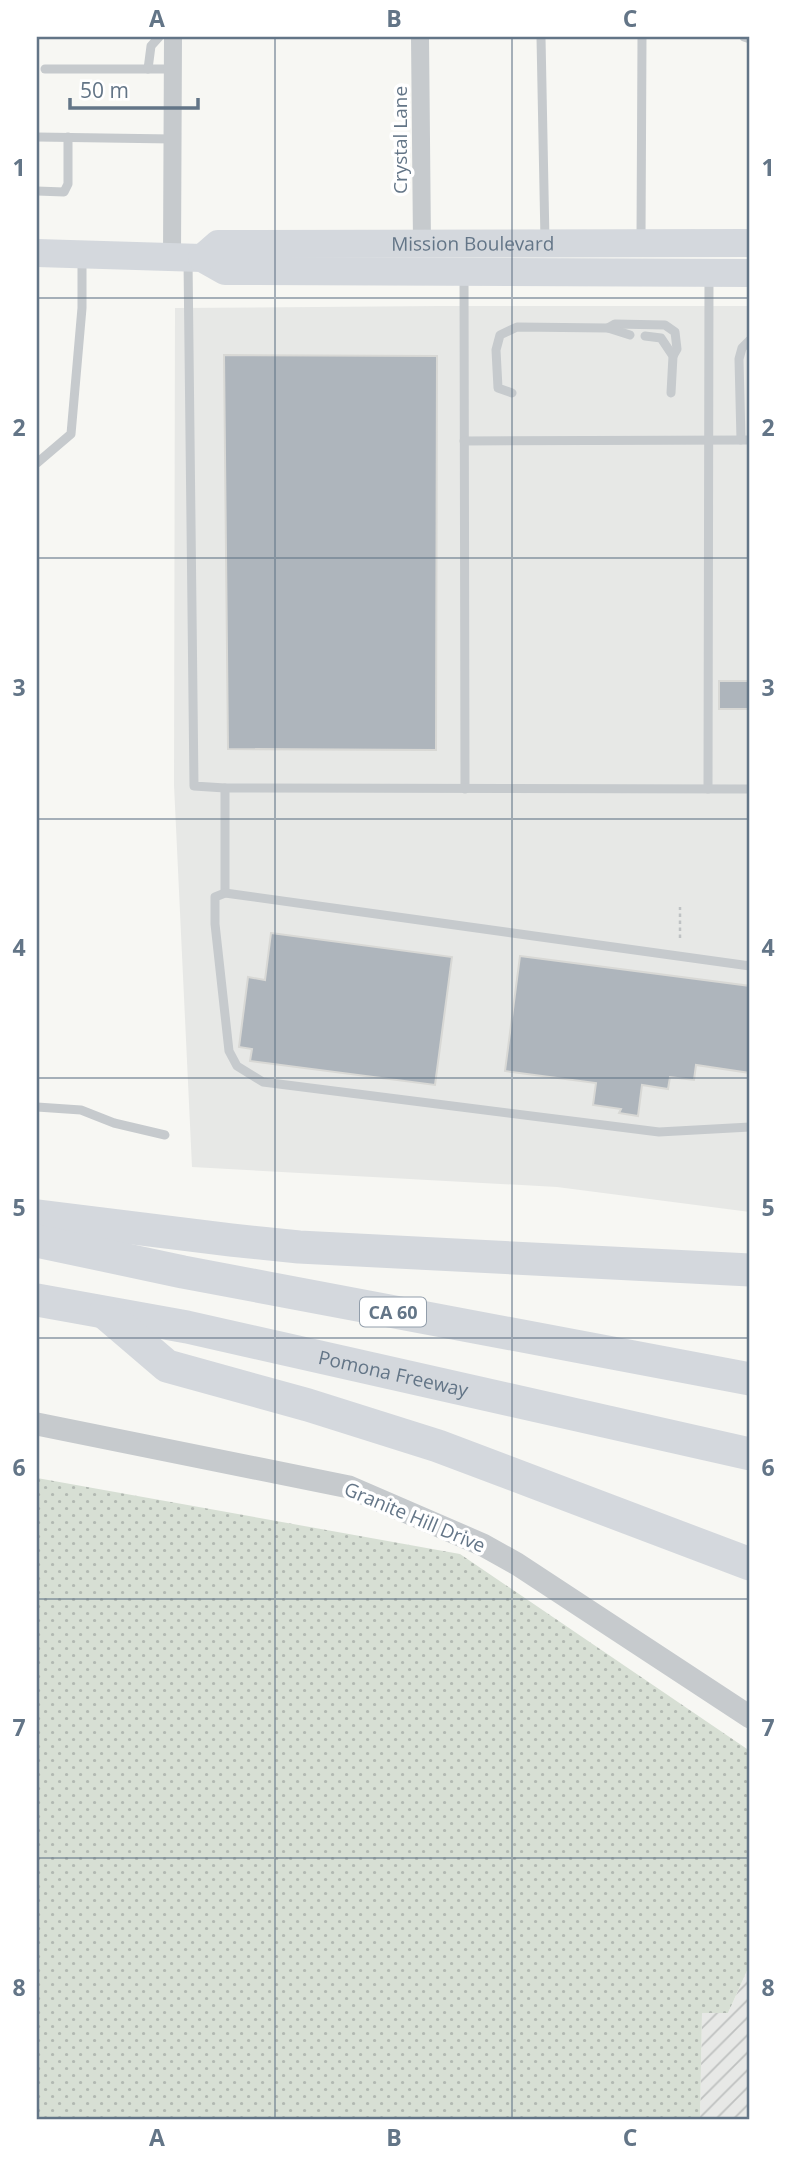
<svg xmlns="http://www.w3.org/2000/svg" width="787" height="2157" font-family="'Open Sans',sans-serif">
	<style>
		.built { fill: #e7e8e6 }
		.industrial { fill: url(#industrial-furrows) }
		.grass { fill: url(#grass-dots) }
		.building { fill: #aeb5bc; stroke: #d8d8d5; stroke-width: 2 }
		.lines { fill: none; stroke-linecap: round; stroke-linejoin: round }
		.path { stroke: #bfc2c4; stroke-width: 2.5; stroke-dasharray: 3.5 3.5; stroke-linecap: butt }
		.service { stroke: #c6cacd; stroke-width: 9 }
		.minor { stroke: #c6cacd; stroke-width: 18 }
		.tertiary { stroke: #c6cacd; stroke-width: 23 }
		.primary { stroke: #d4d8dd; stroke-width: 28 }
		.motorway { stroke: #d4d8dd; stroke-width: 33 }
		.grid { fill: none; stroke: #637587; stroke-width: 2; stroke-opacity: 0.55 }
		.labels { text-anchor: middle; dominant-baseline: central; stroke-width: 7; stroke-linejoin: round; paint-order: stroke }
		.shield { fill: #fff; stroke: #929eab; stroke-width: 2 }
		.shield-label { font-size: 18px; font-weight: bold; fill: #637587 }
		.street-label { font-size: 19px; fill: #637587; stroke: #fff }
		.neatline { fill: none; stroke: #637587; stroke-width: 2.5 }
		.grid-label { font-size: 23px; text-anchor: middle; font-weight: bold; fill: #637587 }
	</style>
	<defs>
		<pattern id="industrial-furrows" width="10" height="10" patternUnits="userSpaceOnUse" patternTransform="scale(1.75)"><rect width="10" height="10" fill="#e7e8e6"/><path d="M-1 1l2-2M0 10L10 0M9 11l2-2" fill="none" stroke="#bfc1c0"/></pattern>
		<pattern id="grass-dots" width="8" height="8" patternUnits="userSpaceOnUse" patternTransform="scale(1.75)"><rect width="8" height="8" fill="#d7dfd4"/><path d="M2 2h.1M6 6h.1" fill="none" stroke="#b2b9b2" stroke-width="1.8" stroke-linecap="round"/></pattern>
	</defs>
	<rect width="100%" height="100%" fill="#f7f7f3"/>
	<path class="built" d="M439 306H750V1212L557 1187 192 1167 174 785 175 308Z"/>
	<path class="industrial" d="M750 1964V2120H700L702 2013H728Z"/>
	<path class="grass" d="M37 1478 460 1554 750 1751V1964L728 2013H702L700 2120H37Z"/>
	<g class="building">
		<path d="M224 355 437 356 436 750 228 749Z"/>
		<rect x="719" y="681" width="31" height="28"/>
		<path d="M271 933 452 957 435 1085 250 1061 252 1049 239 1047 248 977 265 980Z"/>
		<path d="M520 956 750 986V1073L696 1065 694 1080 670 1077 668 1089 642 1085 638 1116 619 1113 621 1109 593 1105 596 1083 505 1071Z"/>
	</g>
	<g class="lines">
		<path class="path" d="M680 938V907"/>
		<g class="service">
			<path d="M541 37 545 241"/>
			<path d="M744 37 750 39"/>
			<path d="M45 69H173"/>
			<path d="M148 69 151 46 159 37"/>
			<path d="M37 137 173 139"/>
			<path d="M37 191 64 192 68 184V137"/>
			<path d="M641 238 642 37"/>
			<path d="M188 260 194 786 225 788"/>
			<path d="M464 274 465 789"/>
			<path d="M608 328 615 324 665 325 675 332 677 349 673 356"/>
			<path d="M645 336 661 338 673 356 671 393"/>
			<path d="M512 393 498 388 496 350 500 335 517 327 608 328 630 335"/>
			<path d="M741 440 739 359 742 348 750 340"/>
			<path d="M464 441 750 440"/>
			<path d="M37 463 71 434 82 308V259"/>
			<path d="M708 789 709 275"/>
			<path d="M225 893V788L750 789"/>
			<path d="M750 966 225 893 215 897V924L229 1051 237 1066 263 1082 659 1132 750 1127"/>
			<path d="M37 1107 81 1110 114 1123 165 1135"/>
		</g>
		<g class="minor">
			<path d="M420 37 422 243"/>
			<path d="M172 258 173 37"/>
		</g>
		<path class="tertiary" d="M37 1424 349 1487 483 1545 517 1564 750 1717"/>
		<g class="primary">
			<path d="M37 253 202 258 225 271 750 273"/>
			<path id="s1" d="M202 258 218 244 750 243"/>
		</g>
		<g class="motorway">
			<path d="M37 1216 231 1240 299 1247 750 1270"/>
			<path d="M37 1241 183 1272 750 1379"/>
			<path id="s2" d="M37 1300 187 1327 750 1454"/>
			<path d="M105 1313 167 1366 308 1405 438 1446 750 1564"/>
		</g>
	</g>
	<path class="grid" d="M275 37V2120M512 37V2120M37 298H750M37 558H750M37 819H750M37 1078H750M37 1338H750M37 1599H750M37 1858H750"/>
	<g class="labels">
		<rect class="shield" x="360" y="1297.5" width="66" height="29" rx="5"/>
		<g class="shield-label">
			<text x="393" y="1312">CA 60</text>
		</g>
		<g class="street-label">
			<text transform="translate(400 140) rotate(-90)">Crystal Lane</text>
			<text stroke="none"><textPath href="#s1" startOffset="276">Mission Boulevard</textPath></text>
			<text stroke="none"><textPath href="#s2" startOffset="364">Pomona Freeway</textPath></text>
			<text transform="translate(415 1517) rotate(23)">Granite Hill Drive</text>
		</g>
	</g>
	<rect width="787" height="2157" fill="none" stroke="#ffffff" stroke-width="77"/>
	<path d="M70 98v10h128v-10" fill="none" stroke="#637587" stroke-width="3.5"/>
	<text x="80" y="98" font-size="21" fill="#637587" stroke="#ffffff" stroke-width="5" paint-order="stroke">50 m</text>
	<rect x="38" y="38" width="710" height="2080" class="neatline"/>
	<g class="grid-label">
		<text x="157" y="27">A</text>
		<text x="394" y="27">B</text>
		<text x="630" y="27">C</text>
		<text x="19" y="176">1</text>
		<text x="768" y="176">1</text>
		<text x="19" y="436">2</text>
		<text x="768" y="436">2</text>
		<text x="19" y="696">3</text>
		<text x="768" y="696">3</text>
		<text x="19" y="956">4</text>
		<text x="768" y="956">4</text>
		<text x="19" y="1216">5</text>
		<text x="768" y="1216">5</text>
		<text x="19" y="1476">6</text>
		<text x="768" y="1476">6</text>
		<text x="19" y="1736">7</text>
		<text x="768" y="1736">7</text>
		<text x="19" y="1996">8</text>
		<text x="768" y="1996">8</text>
		<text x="157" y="2146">A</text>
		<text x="394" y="2146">B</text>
		<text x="630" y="2146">C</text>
	</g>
</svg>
